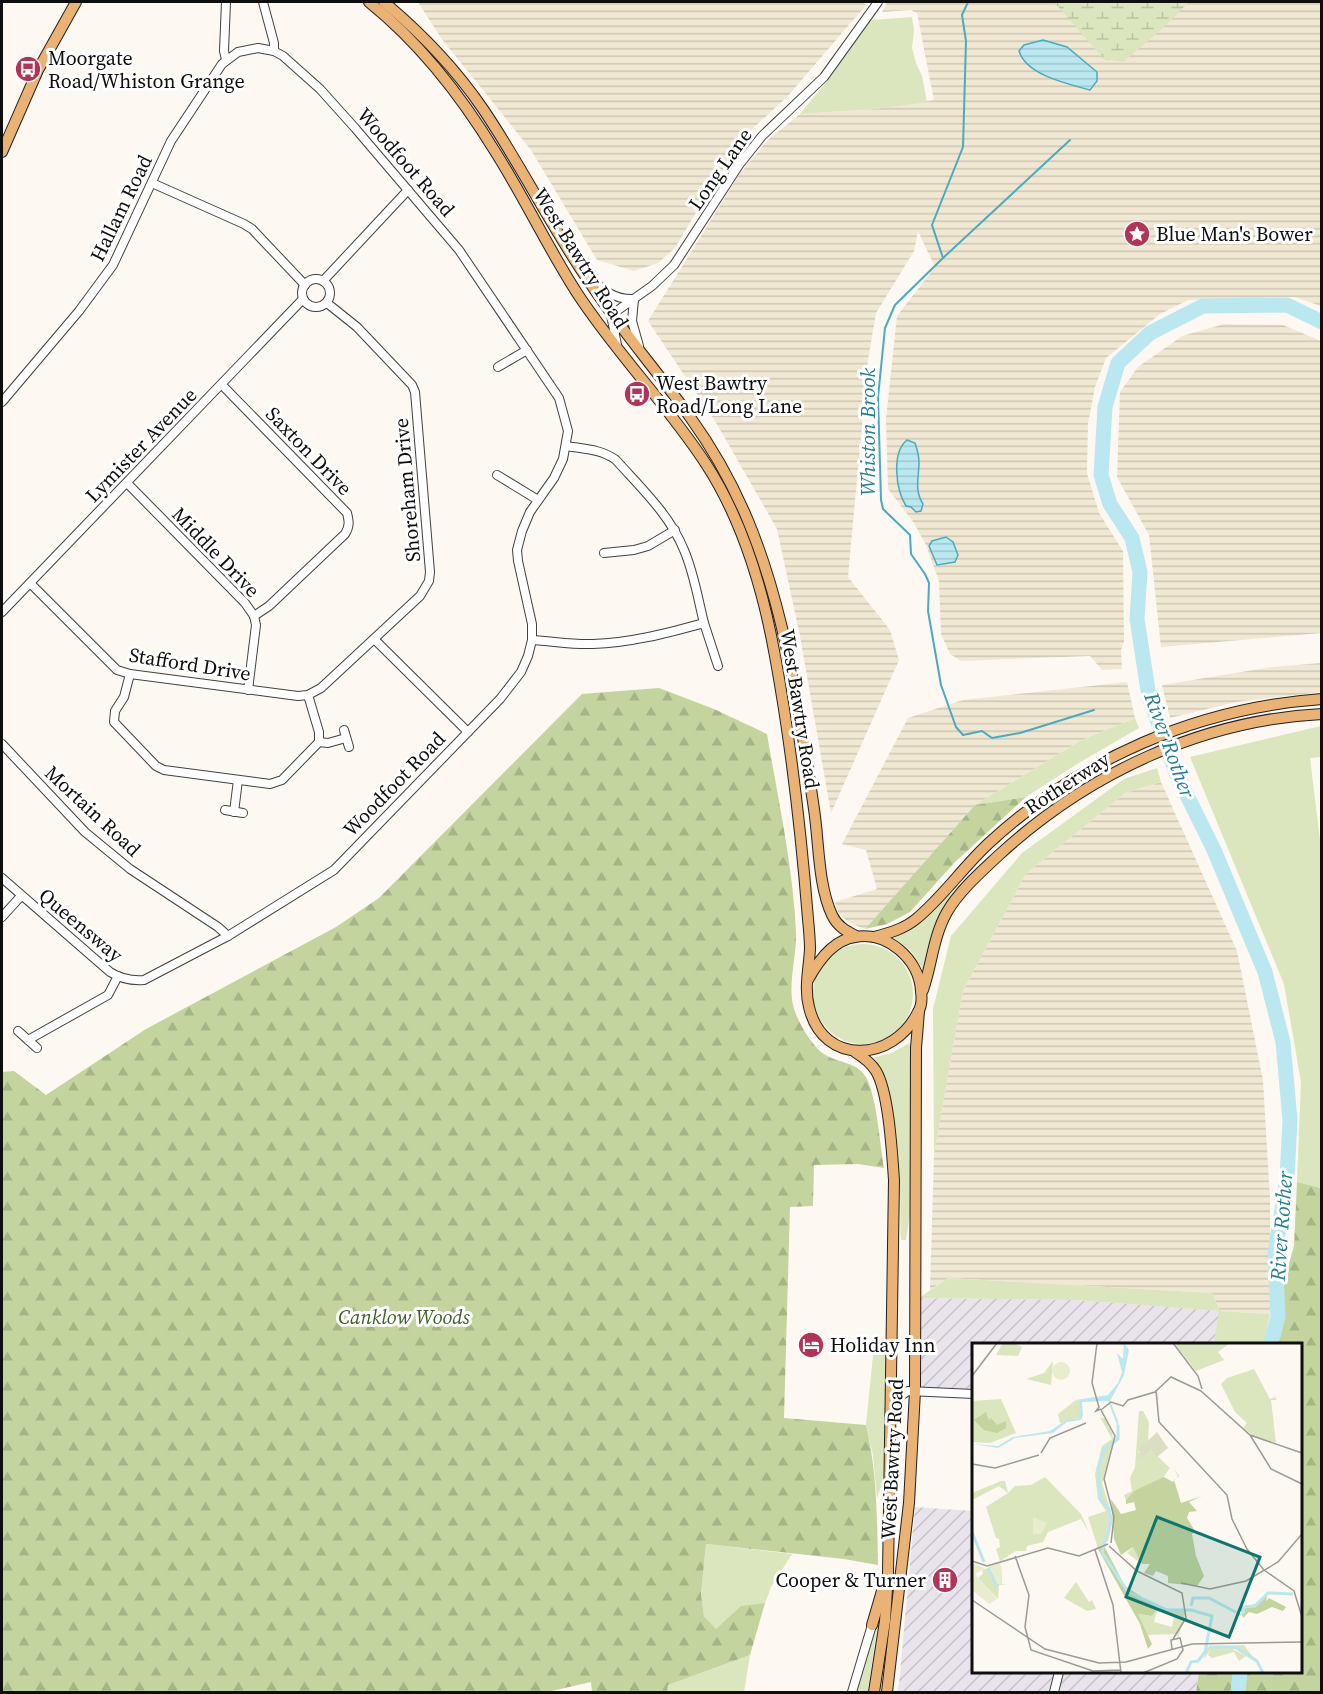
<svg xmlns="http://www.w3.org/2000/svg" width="1323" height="1694" font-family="'Source Serif 4',serif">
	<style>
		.industrial { fill: url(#industrial-furrows) }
		.farmland { fill: url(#farmland-rules) }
		.green { fill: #dbe5be }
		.forest { fill: url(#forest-firs) }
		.wetland { fill: url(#wetland-marsh) }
		.water { fill: url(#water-rules); stroke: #49abbf; stroke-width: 1.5 }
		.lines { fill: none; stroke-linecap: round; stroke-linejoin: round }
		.stream { stroke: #49abbf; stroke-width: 2 }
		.river { stroke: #bbe8f0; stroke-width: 15 }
		.minor-casing { stroke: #414141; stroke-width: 10 }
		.major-casing { stroke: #1f1f1f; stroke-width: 12 }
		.minor { stroke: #fff; stroke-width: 8 }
		.major { stroke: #eab274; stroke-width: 10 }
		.labels { text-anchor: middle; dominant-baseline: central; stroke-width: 6; stroke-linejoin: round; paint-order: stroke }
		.poi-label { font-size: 20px; fill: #0e0e0e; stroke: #fff; text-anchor: start }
		.street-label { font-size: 20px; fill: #0e0e0e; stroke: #fff }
		.park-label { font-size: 20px; font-style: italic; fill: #3e5f25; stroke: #fff }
		.water-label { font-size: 21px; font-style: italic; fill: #247c93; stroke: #fff }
		.inset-river { fill: none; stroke: #bbe8f0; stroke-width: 3 }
		.inset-road { fill: none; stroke: #9d9a96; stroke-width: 1.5 }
		.view { fill: #0f766e; fill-opacity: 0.15; stroke: #0f766e; stroke-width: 3 }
		.inset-edge { fill: none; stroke: #0e0e0e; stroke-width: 3 }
	</style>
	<defs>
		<pattern id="industrial-furrows" width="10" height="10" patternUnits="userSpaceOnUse" patternTransform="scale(1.5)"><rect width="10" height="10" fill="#e9e4ec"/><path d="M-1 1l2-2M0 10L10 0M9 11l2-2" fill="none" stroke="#c7c2c9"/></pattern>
		<pattern id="farmland-rules" width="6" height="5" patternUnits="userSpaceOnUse" patternTransform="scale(1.5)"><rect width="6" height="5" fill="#f1e8d3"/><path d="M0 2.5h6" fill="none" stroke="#cdc6b4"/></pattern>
		<pattern id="forest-firs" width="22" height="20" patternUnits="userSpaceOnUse" patternTransform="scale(1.5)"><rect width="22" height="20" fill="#c3d49e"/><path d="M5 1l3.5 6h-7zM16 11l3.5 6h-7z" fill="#a6b587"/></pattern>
		<pattern id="wetland-marsh" width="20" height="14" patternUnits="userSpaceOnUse" patternTransform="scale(1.5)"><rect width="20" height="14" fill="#dbe5be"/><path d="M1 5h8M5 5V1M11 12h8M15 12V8" fill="none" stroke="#bbc3a2"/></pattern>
		<pattern id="water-rules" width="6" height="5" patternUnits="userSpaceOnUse" patternTransform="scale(1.5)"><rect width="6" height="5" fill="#bbe8f0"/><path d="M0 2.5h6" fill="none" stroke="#a0c6cd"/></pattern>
	</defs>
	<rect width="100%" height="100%" fill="#fdf8f1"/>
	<g class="industrial">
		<path d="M919 1298 1075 1300 1220 1311 1214 1344H974L973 1391 921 1387Z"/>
		<path d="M915 1507 973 1511 974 1672H1199L1196 1692H897L899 1684Z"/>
	</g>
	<g class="farmland">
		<path d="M418 2H863L866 5 787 97 751 130 714 182 675 248 658 263 634 271 597 260 531 150 441 38Z"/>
		<path d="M887 2H1321V306L1294 297 1188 300 1160 314 1106 358 1095 387 1088 424 1087 473 1099 513 1123 551 1124 642 1121 650 1122 669 1102 670 1090 656 961 661 950 654 941 634 939 581 926 545 914 523 888 489 886 419 897 316 935 267 918 231 914 251 876 313 868 360 848 577 890 630 899 660 831 813 800 636 777 529 715 421 648 321 739 175 768 140 800 114 875 109 934 100 917 13 911 10 882 12Z"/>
		<path d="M1224 324 1283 325 1321 341V633L1161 647 1149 535 1117 477 1120 392 1138 367 1182 336Z"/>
		<path d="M1321 663V692L1236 702 1170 718 1162 685 1272 667Z"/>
		<path d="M1127 682 1135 718 1080 741 975 805 865 929 849 923 838 912 835 902 877 889 866 850 842 844 908 718 963 700Z"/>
		<path d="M1161 782 1237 951 1263 1080 1270 1199V1314L1220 1311 1212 1293 948 1278 930 1290 934 1155 963 991 1026 874 1125 793Z"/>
	</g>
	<g class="green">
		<path d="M912 17 914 30 912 48 916 63 922 76 927 102 875 109 800 114 832 75 863 26 872 20Z"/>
		<path d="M1135 718 1139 728 1077 764 1026 797 975 805 1080 741Z"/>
		<path d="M1321 726V757L1310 758 1322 857V895H1320L1322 914 1321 1188 1297 1182 1301 1082 1284 984 1190 757Z"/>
		<path d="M1157 768 1161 782 1125 793 1026 874 963 991 934 1155 933 1009 951 936 1022 853 1124 779Z"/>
		<path d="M949 893 951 896C937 921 929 941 923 970L911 951 893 937 912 927Z"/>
		<circle cx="863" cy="994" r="50"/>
		<path d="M910 1043 911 1207 906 1240H901C900 1191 902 1098 873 1058L891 1053Z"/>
		<path d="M948 1278 1212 1293 1220 1311 1270 1314 1264 1344H1214L1219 1311 1075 1300 919 1298Z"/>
		<path d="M875 1336 887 1357 884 1479 877 1498 873 1455 866 1425Z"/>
		<path d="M706 1544 792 1554 771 1587 765 1603 741 1607 716 1629 704 1616 701 1594Z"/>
		<path d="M878 1620 868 1692H855Z"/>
		<path d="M750 1655 744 1692H667L668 1685Z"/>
	</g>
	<g class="forest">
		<path d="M659 688 714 709 767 734C778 799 793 866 796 932 797 956 788 982 793 1005 797 1021 809 1041 821 1052 835 1064 858 1060 867 1079 877 1100 880 1145 884 1168L858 1164 814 1165 813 1206 790 1207 784 1418 866 1425C877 1471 877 1517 878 1565L844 1559 706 1544 701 1594 704 1616 716 1629 741 1606 765 1603 750 1655 668 1685 667 1692H592L591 1682 547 1692H2V1072L14 1071 46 1095 146 1029 336 927 379 898 582 694Z"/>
		<path d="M1026 797 954 863 910 912 887 924 865 929 975 805Z"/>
		<path d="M1297 1182 1321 1188V1692H1196L1199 1672H1300V1344H1266L1294 1246Z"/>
	</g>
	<path class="wetland" d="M1054 2H1189L1162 29 1123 62 1104 59Z"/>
	<g class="water">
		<path d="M1043 40 1067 47 1097 72V81L1090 90C1068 84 1026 75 1019 51L1024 45Z"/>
		<path d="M907 440 915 443C917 449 919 455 919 462 919 477 914 490 923 504L921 511 916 512 911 507 906 506C896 490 891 453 907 440Z"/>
		<path d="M946 537 953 542 958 555 955 562 937 565 929 546 932 541Z"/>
	</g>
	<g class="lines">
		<g class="stream">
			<path d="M968 2 962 15 966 41 963 147 932 225 943 258 895 305 885 328 878 397 881 500 883 509 910 535 911 554 925 574 929 583 928 611 941 685 956 727 963 735 982 731 992 738 1020 733 1094 710"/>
			<path d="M943 258 1070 140"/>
		</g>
		<g class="river">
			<path d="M1271 1344 1278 1316 1275 1253 1287 1178 1290 1120 1283 1042 1265 972 1214 850 1177 775 1149 697 1137 619 1140 572 1132 538 1110 504 1101 475 1105 407 1118 363 1150 333 1203 306 1287 305 1322 322"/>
			<path d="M1238 1692 1240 1672"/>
		</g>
		<g class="minor-casing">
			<g id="minor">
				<path d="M263 2 274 43V51"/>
				<path d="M226 60 224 51 226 2"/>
				<path d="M152 183 244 224 252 229 305 285"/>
				<path d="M590 278C603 290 615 300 634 299"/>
				<circle cx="316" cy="293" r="14"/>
				<path d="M323 281 408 190"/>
				<path d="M634 299 632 321 639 346"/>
				<path d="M617 345 611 315 652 286 674 265 739 165 762 136 824 77 878 2"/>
				<path d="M498 367 527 350"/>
				<path d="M222 385 347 513C349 521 350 526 345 534L269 606 254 616"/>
				<path d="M2 402 79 311 113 265 171 141 222 64 238 52 258 48 274 51 283 56 320 89 355 128 459 250 559 398 568 431 563 459 554 478 530 512 522 531 517 550 518 561 532 624V640L528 656 521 672 500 699 334 870 228 936 144 980C131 981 121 979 110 972L2 878"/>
				<path d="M497 475 538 500"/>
				<path d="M127 483 245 603 254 616 256 625 248 690"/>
				<path d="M604 553 634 550 648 546 675 530"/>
				<path d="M30 583 117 670 130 674 298 696 308 695 321 688 420 596 429 581 430 572 415 392 412 385 357 327 327 303"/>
				<path d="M2 612 303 299"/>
				<path d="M704 623 718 666"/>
				<path d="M374 639 468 732"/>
				<path d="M532 640C552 641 573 645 593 644 631 643 667 633 704 623 698 599 694 573 684 550 670 515 641 488 616 460 601 449 584 449 566 446"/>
				<path d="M130 674 124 697 115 711 114 722 156 766 164 770 270 784 282 780 319 742V732L308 695"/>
				<path d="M344 730 349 747"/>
				<path d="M319 742 328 743 346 738"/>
				<path d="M2 744 85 832 130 869 218 927 228 936"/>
				<path d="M225 810 243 813"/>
				<path d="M234 812 238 780"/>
				<path d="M2 917 21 896"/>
				<path d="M18 1031 37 1048"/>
				<path d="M28 1040 108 995 118 976"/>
				<path d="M891 1407 902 1395 908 1391 974 1394"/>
				<path d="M852 1692 872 1625"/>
				<path d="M1054 1692 1059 1672"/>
			</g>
		</g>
		<g class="major-casing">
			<g id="major">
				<path d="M369 2C420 43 462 97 496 153 525 199 548 248 577 293 616 353 667 404 706 464 743 521 763 589 775 656 791 743 801 831 808 919 809 929 810 939 810 949 809 968 804 988 809 1007 823 1067 894 1062 918 1012 922 1006 922 998 921 991 919 959 887 931 855 937 833 940 817 963 808 980"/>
				<path d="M384 2C421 33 455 68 483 109 521 165 551 227 590 283 621 330 658 372 690 417 738 484 763 549 782 628 796 687 805 749 814 809 819 842 818 885 832 915 837 926 846 931 856 936"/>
				<path d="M2 152 38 70 76 2"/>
				<path d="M874 937C889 933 904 929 916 919 942 898 963 867 989 843 1080 759 1197 708 1322 699"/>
				<path d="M923 990C932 964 933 937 947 912 960 890 981 872 999 855 1087 774 1201 720 1322 714"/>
				<path d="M855 1052C863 1057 871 1063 876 1071 889 1093 892 1153 894 1180L888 1573 885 1621 874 1692"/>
				<path d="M872 1625 882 1591"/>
				<path d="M887 1692 909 1503 915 1391 916 1048 919 1011"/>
			</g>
		</g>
		<use href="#minor" class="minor"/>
		<use href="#major" class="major"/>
	</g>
	<defs>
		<g id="bus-disc" transform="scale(1.35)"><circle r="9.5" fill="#b03557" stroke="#fff"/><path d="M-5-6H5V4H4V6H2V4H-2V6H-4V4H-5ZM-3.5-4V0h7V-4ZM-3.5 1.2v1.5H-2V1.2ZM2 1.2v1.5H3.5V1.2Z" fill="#fff"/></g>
		<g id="sight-disc" transform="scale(1.35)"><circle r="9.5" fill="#b03557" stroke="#fff"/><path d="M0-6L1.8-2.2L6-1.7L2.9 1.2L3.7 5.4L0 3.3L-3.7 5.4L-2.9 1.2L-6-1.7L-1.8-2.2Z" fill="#fff"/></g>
		<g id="hotel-disc" transform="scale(1.35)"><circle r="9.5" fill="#b03557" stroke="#fff"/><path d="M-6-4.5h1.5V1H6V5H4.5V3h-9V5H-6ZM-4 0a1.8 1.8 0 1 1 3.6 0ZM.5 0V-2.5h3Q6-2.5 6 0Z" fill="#fff"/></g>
		<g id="building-disc" transform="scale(1.35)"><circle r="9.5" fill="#b03557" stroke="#fff"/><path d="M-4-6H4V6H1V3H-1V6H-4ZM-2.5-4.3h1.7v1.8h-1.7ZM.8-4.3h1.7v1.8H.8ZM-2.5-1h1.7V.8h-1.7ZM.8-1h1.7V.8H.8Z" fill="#fff"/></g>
	</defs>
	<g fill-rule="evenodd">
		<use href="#bus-disc" x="28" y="69"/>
		<use href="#sight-disc" x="1137" y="234"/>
		<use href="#bus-disc" x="637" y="394"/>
		<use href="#hotel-disc" x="811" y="1345"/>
		<use href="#building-disc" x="945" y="1580"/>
	</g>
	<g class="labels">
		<g class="poi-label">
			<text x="48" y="58">Moorgate<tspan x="48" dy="23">Road/Whiston Grange</tspan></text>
			<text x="1156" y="234">Blue Man's Bower</text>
			<text x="656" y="383">West Bawtry<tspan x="656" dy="23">Road/Long Lane</tspan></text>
			<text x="830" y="1345">Holiday Inn</text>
			<text x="926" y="1580" text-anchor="end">Cooper &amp; Turner</text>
		</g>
		<g class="street-label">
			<text transform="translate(406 162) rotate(49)">Woodfoot Road</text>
			<text transform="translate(720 169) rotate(-55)">Long Lane</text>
			<text transform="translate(121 208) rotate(-64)">Hallam Road</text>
			<text transform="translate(581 258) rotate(58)">West Bawtry Road</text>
			<text transform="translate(141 445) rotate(-46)">Lymister Avenue</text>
			<text transform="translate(309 451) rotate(46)">Saxton Drive</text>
			<text transform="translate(407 490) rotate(-95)">Shoreham Drive</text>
			<text transform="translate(216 552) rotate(46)">Middle Drive</text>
			<text transform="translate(190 664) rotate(9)">Stafford Drive</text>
			<text transform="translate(800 709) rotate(81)">West Bawtry Road</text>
			<text transform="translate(1067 783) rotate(-33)">Rotherway</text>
			<text transform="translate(394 784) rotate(-46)">Woodfoot Road</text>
			<text transform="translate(93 811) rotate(43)">Mortain Road</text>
			<text transform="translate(81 925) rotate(40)">Queensway</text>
			<text transform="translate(892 1459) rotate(-87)">West Bawtry Road</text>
		</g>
		<g class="park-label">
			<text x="404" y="1317">Canklow Woods</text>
		</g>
		<g class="water-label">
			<text transform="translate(867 432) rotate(-90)">Whiston Brook</text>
			<text transform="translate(1170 745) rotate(70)">River Rother</text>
			<text transform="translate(1281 1226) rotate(-86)">River Rother</text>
		</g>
	</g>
	<g transform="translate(972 1343)">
		<rect width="330" height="330" fill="#fdf8f1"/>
		<path d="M31 0H41L50 4 46 13 24 12ZM207 0H258L246 9 252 17 224 28 204 2ZM81 18 79 42 54 36 72 30ZM282 26 298 56 303 54 305 57H299L304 100 282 93 271 85 275 80 263 69 249 41 255 35ZM29 56 44 90 18 100 0 99V58ZM104 57 108 58 109 74 88 80 86 71ZM167 68H171L177 79 176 99 166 109 170 112 179 107 198 125 187 140 162 148 154 157 152 152 160 148 158 135 163 124ZM128 74 134 76 140 89 141 97 130 140 141 176 136 198 126 205 116 174 134 168 126 156 123 131 130 103 140 96ZM73 134 109 171 117 189 109 176 76 189 71 199 55 203 54 208H44L28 218 24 206 28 204 27 196 24 195 14 164 36 150 27 143 0 157V150L29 138H33L36 150 43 143 59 142ZM172 194V210L165 209 170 221 155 210ZM16 225 23 240 35 242H27L26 256 6 235 11 231 10 227ZM104 239 117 259 120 257 124 266 115 268 92 255ZM186 265 214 268 206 295 205 291 174 292 166 271 180 273ZM185 268 202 273 200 284 182 279ZM272 302 285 320 263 306 238 307 232 316 235 304Z" fill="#dbe5be" fill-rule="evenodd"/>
		<path d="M14 69 17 78 19 75 25 82 34 78V85L25 90 12 87 2 77ZM202 126 207 133 202 137 209 160 230 153 217 159 225 168 217 169 215 175 223 188 220 191 224 213 232 233 225 243 196 240V233L184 228 181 233 172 230 178 221H170L161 204 149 212 142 196 139 156 149 171 164 167 162 159 154 161V157L162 148 192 134 201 139 206 133ZM132 203 153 243 186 265 180 273 166 271 180 301 176 306 168 281 126 206ZM296 249 294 258 297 255 314 264 311 268 300 264 285 271 277 269 271 275 268 265 283 261Z" fill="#c3d49e"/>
		<path d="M260 306 274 313 267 318 262 309 240 315 236 312 238 307Z" fill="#dbe5be"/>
		<path d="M185 89 196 105 185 114 179 107 168 116 167 106Z" fill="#dbdec3"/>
		<path d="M80 28a9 9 0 1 1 18 0a9 9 0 1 1-18 0ZM61 174 75 180 69 191H61ZM28 219 30 228V242L23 240 16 224ZM0 220 13 225 3 231 25 256 17 261 0 247Z" fill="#e9edce"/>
		<path d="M152 0 157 7 152 32 138 58 146 78 147 87 136 58 110 59 111 72 109 77 95 79 81 90 43 95 26 105 0 101 26 103 41 94 78 88 94 77 107 75 108 58 104 57 136 52 146 40 150 29 145 10 151 16Z" fill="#bbe8f0"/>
		<path class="inset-river" d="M146 82V96L132 107 126 125 128 156 137 166 139 178 130 209 156 249 195 267H219L240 273 233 309 226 318 219 319 214 330M0 189 12 219M16 225 25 244M219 263 221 255H237L269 272M271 271 272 264 283 263 296 250 321 251M237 304H264L285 318 291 330"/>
		<path class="inset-road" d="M125 0 120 40 127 64 124 68 129 66M201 0 226 33 230 46M0 33 25 0M184 47 187 79 255 152 260 176 275 206 292 227 322 248 330 274M229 48 278 92 330 110M129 67 143 93 132 136 142 174 139 200M129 67 139 59 151 63 156 57 183 49 199 34 229 48M278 92 299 126 330 141M69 110 78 95 114 80M0 121 23 125 67 112M137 203 165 228 210 250 214 275 201 296M123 207 141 262 149 330M43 213 57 252 53 284 59 307 121 328 149 327M0 218 15 223 76 205 107 213 136 201M209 240 238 246 274 238 306 219 330 191M0 257 73 306 127 320 154 319 220 301 330 299M171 330 205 316 211 307 208 295 199 297 200 307"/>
		<path class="view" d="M185 174 288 214 257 294 154 254Z"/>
		<rect width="330" height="330" class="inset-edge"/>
	</g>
	<rect width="1323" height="1694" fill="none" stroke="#0e0e0e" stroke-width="6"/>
</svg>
